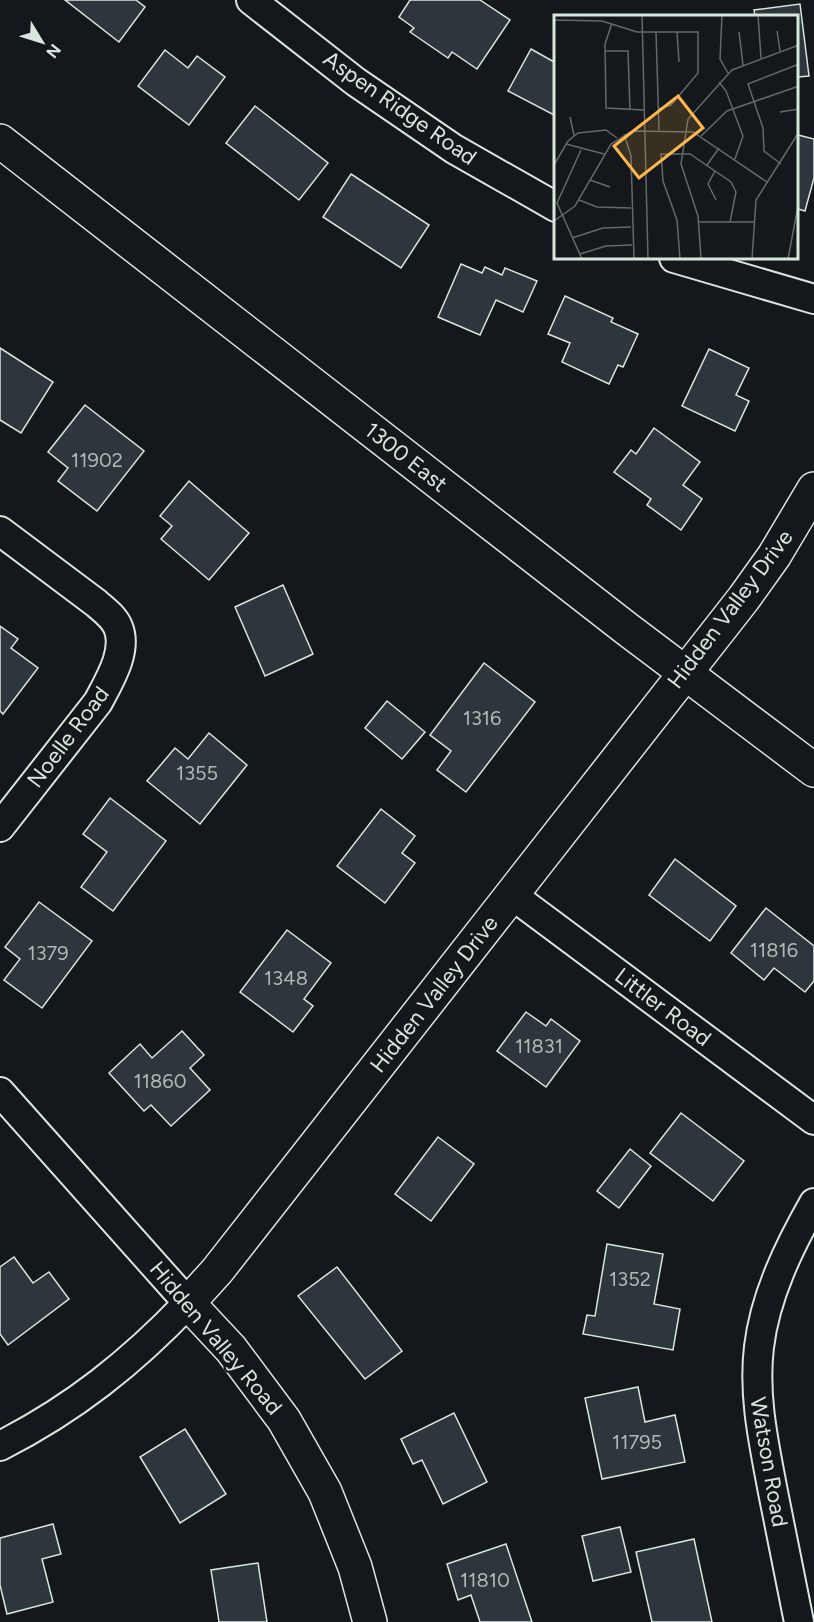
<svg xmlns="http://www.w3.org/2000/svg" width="814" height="1622" font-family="Figtree,sans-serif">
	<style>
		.building { fill: #2c363c; stroke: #d8e6dc; stroke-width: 1.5 }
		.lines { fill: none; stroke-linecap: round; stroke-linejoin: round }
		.street-casing { stroke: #d8e6dc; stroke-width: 32 }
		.secondary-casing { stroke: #d8e6dc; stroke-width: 36 }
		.primary-casing { stroke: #d8e6dc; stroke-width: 36 }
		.street { stroke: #14181c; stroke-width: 28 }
		.secondary { stroke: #14181c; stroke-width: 33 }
		.primary { stroke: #14181c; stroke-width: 33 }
		.labels { text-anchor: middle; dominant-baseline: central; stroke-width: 4.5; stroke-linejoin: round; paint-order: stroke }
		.number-label { font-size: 20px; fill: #adbab4 }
		.street-label { font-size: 22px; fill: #d8e6dc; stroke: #14181c }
		.inset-road { fill: none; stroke: #626a69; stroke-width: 1.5 }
		.view { fill: #ffb74d; fill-opacity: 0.15; stroke: #ffb74d; stroke-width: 3 }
		.inset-edge { fill: none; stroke: #d8e6dc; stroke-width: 3 }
	</style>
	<rect width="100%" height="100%" fill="#14181c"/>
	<g class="building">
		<path d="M65 0H136L145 7 119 42Z"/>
		<path d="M410 0H480L510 20 477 69 452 52 448 58 410 32 414 28 399 17Z"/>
		<path d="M800 4 809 76 798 77V16H755L754 10Z"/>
		<path d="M531 49 556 63V116L508 91Z"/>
		<path d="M165 50 188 68 197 56 225 77 189 125 138 86Z"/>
		<path d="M255 106 328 163 299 200 226 143Z"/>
		<path d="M798 135 814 139V178L805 211 798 209Z"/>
		<path d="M351 174 429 225 401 268 323 217Z"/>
		<path d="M461 264 482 273 485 267 502 275 505 268 537 281 523 312 496 300 480 335 438 317Z"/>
		<path d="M565 296 613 318 611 322 638 334 623 367 618 365 609 384 562 362 570 343 548 334Z"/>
		<path d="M0 348 53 382 21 433 0 420Z"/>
		<path d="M709 349 749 368 736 395 749 401 735 431 682 406Z"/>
		<path d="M85 405 144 451 97 511 58 481 68 468 48 452Z"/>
		<path d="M654 428 700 462 683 485 702 499 681 530 647 505 651 499 614 472 631 450 636 454Z"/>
		<path d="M189 481 249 533 209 580 161 539 172 526 160 516Z"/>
		<path d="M283 585 313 654 265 676 235 607Z"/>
		<path d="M0 626 18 639 11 648 38 668 3 714 0 711Z"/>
		<path d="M484 663 535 702 466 792 437 770 451 751 430 735Z"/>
		<path d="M387 701 425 732 402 759 365 728Z"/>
		<path d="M209 733 247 765 200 824 147 781 175 748 188 759Z"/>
		<path d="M110 798 166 841 113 911 81 887 107 852 83 834Z"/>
		<path d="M381 809 415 836 402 853 415 863 385 903 337 866Z"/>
		<path d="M675 859 736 906 710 941 649 895Z"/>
		<path d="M39 902 92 941 42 1008 4 980 20 959 5 947Z"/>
		<path d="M766 908 814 946V981L805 992 774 968 764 980 731 953Z"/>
		<path d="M287 930 331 963 304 999 313 1006 293 1032 240 992Z"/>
		<path d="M526 1012 546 1026 551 1019 580 1041 546 1087 497 1051Z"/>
		<path d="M182 1031 204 1055 190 1068 210 1090 171 1126 151 1105 144 1111 109 1073 140 1044 152 1058Z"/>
		<path d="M681 1113 744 1161 713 1201 650 1153Z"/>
		<path d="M438 1137 474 1164 431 1221 395 1194Z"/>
		<path d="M630 1149 651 1166 619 1208 597 1191Z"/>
		<path d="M607 1244 663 1254 654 1304 680 1309 673 1350 583 1334 587 1315 595 1316Z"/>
		<path d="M14 1257 33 1283 49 1272 69 1299 8 1345 0 1334V1267Z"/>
		<path d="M337 1267 402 1351 365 1379 298 1296Z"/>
		<path d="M638 1387 645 1422 675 1415 685 1462 602 1479 585 1398Z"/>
		<path d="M454 1413 487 1482 443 1504 422 1460 413 1464 401 1439Z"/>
		<path d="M185 1429 226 1494 180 1523 140 1457Z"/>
		<path d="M53 1524 61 1554 42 1559 53 1602 7 1614 0 1585V1538Z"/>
		<path d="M620 1527 631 1572 593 1581 582 1536Z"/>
		<path d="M694 1539 712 1622H652L636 1552Z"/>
		<path d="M506 1544 532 1622H480L471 1595 458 1600 447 1564Z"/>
		<path d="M258 1563 267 1622H219L211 1570Z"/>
	</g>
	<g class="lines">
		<g class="street-casing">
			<g id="street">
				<path d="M251 0 356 82 454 149 556 207"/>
				<path d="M674 258 814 299"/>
				<path d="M0 531 96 603C104 610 114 617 118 627 128 651 109 681 98 702L0 827"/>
				<path d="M512 895 814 1120"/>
				<path d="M0 1092 188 1303C132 1362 73 1409 0 1446"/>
				<path d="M799 1622C790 1579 782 1535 773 1492 764 1444 753 1396 759 1347 765 1296 789 1247 814 1203"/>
			</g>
		</g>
		<g class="secondary-casing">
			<path id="secondary" d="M370 1622 355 1567 325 1492 284 1420 231 1349 188 1303 217 1271 744 598 774 556 814 489"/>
		</g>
		<g class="primary-casing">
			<path id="primary" d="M0 141 627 629 814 770"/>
		</g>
		<use href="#street" class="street"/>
		<use href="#secondary" class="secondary"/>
		<use href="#primary" class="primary"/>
	</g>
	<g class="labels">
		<g class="number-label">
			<text x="97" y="460">11902</text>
			<text x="482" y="718">1316</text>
			<text x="197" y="773">1355</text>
			<text x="774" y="950">11816</text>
			<text x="48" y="953">1379</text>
			<text x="286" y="978">1348</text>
			<text x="539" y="1046">11831</text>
			<text x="160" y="1081">11860</text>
			<text x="630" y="1279">1352</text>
			<text x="637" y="1442">11795</text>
			<text x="485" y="1580">11810</text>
		</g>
		<g class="street-label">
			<text transform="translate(400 108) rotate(35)">Aspen Ridge Road</text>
			<text transform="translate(406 457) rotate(38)">1300 East</text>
			<text transform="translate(730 609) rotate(-53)">Hidden Valley Drive</text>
			<text transform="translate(68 737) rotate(-53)">Noelle Road</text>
			<text transform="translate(434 994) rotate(-52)">Hidden Valley Drive</text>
			<text transform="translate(663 1007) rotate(37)">Littler Road</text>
			<text transform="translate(216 1338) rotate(50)">Hidden Valley Road</text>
			<text transform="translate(769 1462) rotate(80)">Watson Road</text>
		</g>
	</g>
	<g transform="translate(554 15)">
		<rect width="244" height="244" fill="#14181c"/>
		<path class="inset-road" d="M88 0 94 244M168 0 166 44 174 58M204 0 207 43M0 5 48 6 83 17H144V58L117 90 104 94M58 8 51 29 52 93 90 95M223 16 226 36M102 17 105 115M123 17 125 47M185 17 189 50M51 36H74L76 95M165 67 172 76 189 121 181 144M226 97 245 94M16 102 20 120M70 119 77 141 80 244M147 121 173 96 245 71M12 129 50 139M27 135 3 188 28 244M227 149 210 136 209 113 194 69 245 49M0 150 14 126 24 118 52 115 63 123M153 150 165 133M161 156 154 169 162 185M36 165 56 172M25 185 43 192 77 193M0 206 21 191 57 129 78 116 139 117 213 167M145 207H200M18 223 49 213 77 212M26 239 52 231 78 230M126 244 123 205 109 166 107 139H136L177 167 182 177 176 207M147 244 144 201 127 149 134 104 178 55 245 30M198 244 202 185 245 117M234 244 245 186"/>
		<path class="view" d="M124 81 149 113 85 163 60 131Z"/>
		<rect width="244" height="244" class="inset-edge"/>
	</g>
	<g transform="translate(42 42) rotate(128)" stroke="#14181c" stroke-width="4.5" paint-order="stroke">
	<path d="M0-4.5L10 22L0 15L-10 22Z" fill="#d8e6dc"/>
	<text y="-9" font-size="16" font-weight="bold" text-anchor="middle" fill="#d8e6dc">N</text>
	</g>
</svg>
